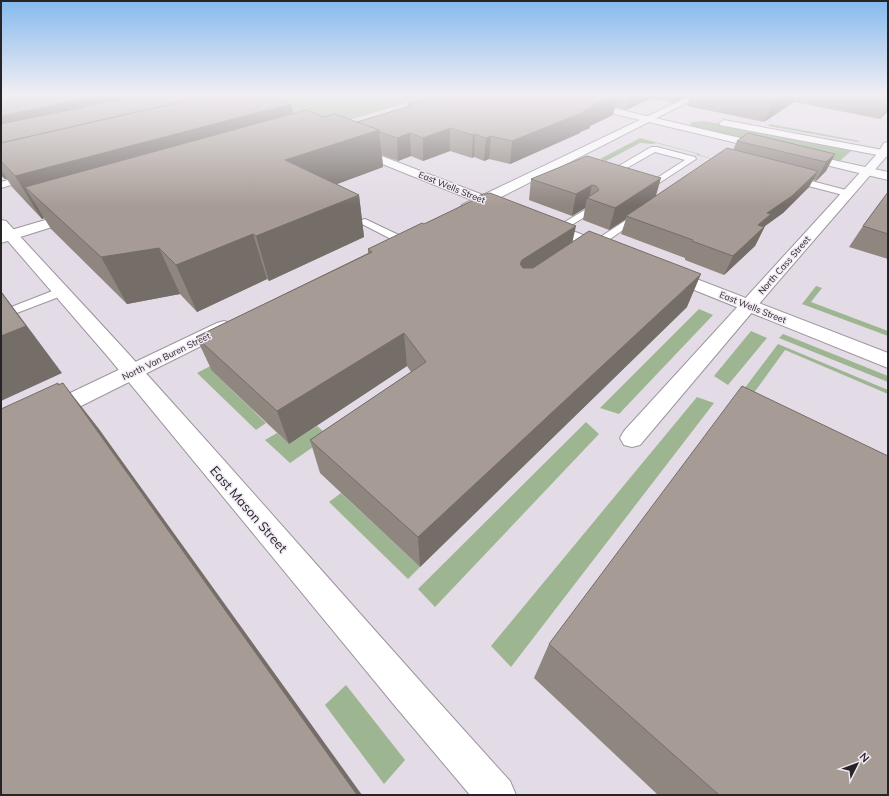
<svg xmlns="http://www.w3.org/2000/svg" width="889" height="796" font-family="Mulish,sans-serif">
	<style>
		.green { fill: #9db691 }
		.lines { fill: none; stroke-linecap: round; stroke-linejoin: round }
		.service-casing { stroke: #9d969f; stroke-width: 2 }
		.minor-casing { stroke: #9d969f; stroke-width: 2 }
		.tertiary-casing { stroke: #9d969f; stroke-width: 2 }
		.secondary-casing { stroke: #9d969f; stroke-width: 2 }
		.service { fill: #fff; fill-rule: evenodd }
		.minor { fill: #fff; fill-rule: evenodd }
		.tertiary { fill: #fff; fill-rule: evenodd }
		.secondary { fill: #fff; fill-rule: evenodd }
		.wall { fill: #908680 }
		.shaded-wall { fill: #756d68 }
		.building { fill: #a79c95; stroke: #756d68 }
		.labels { text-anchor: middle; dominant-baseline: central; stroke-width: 3; stroke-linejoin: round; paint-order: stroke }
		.far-street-label { font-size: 9px; fill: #272428; stroke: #f0e8f2 }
		.near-street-label { font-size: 13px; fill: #272428; stroke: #f0e8f2 }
	</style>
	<rect width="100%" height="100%" fill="#e3dbe5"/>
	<g class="green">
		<path d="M248 95H432L329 126Z"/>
		<path d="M704 121 843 147 852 150 840 161 695 128 690 124 692 122Z"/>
		<path d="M770 124 860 141 858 142 768 126Z"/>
		<path d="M640 138 700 154 699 155 725 162 696 155 698 154 656 143 653 144 640 143 606 161 600 159Z"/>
		<path d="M816 286 822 288 811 302 888 331V336L802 304Z"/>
		<path d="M351 292 212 371 266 423 256 430 197 373Z"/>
		<path d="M699 309 713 315 619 414 600 408Z"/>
		<path d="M751 331 767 338 728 385 714 376Z"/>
		<path d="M783 334 888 376V382L779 338Z"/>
		<path d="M778 344 888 390V394L785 350 753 394 744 389Z"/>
		<path d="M697 397 714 403 511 667 491 646Z"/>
		<path d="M586 422 599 434 435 607 418 589Z"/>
		<path d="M317 426 329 436 290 463 265 440 277 433 289 444Z"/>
		<path d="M341 493 420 567 408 579 329 502Z"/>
		<path d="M346 685 405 760 384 784 325 705Z"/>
	</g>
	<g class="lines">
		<g class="service-casing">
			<g id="service">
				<path d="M651 147H657L695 157 696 159 650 189 608 175 607 173ZM655 152 685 160 649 183 618 173Z"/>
				<path d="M29 174 32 175 33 177 32 179 1 188V182Z"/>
				<path d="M792 176 850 191 851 193 847 196 789 181 788 179 789 177Z"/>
				<path d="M588 208 591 209 593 211 591 213 562 231 558 232 553 229Z"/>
				<path d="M640 211 643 212 645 214 643 216 593 251H585L584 249 585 247Z"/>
				<path d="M365 219 405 238 406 240 401 243 397 242 362 224 360 222 362 220Z"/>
				<path d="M60 288 64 289 66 292 64 295 1 319V311Z"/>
			</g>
		</g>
		<g class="minor-casing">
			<path id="minor" d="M888 142V154L885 158 770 291 640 445 632 447 624 445 620 438 624 431 877 154 884 143Z"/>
		</g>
		<g class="tertiary-casing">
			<g id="tertiary">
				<path d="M543 95H557L766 144 772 147 766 150 544 97Z"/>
				<path d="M724 120 888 151V157L720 125 719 123Z"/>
				<path d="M801 153 888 172V180L797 158 795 156 797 154Z"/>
				<path d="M1 220 6 221C45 264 85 306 124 349 254 492 380 638 510 781L516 795H470L395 706 109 358 1 233Z"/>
			</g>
		</g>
		<g class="secondary-casing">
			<g id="secondary">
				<path d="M692 95H702L495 200 498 203 496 206C491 207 486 205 482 206 474 208 471 213 462 211L460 208 462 205 472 200 350 151 348 149 354 146 358 147 483 195Z"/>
				<path d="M76 211 81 212 83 215 81 218 1 243V233Z"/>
				<path d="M545 220 611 246 614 249 611 252 606 254 601 252 540 227 538 224 540 221Z"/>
				<path d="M668 268 888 353V368L662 277 660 273 662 269Z"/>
				<path d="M224 321 231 323 233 327 231 331 9 442 1 445V426L217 323Z"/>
			</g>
		</g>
		<use href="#service" class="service"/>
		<use href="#minor" class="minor"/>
		<use href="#tertiary" class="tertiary"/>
		<use href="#secondary" class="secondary"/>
	</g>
	<g class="wall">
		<path d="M1 95 291 104 293 114 324 117 357 122 408 106V103L437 95H689L673 103 652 98 626 110 615 107 613 115 590 126V128L580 132V133L510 164 489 159 484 161 474 157 472 158 450 151 423 161 411 156 398 161 382 155 383 167 337 184 359 195 364 237 269 281 267 279 197 312 180 294 127 304 51 229 44 218 42 219 12 187 7 179H5L1 176Z"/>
		<path d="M690 95H888V111L880 119 794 102 764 122 687 106Z"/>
		<path d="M737 141 835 154 826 171 816 181 813 180 809 187 783 213 765 226 755 246 724 275 685 260V258L621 234 626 219 609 230 583 220 585 208 572 216 529 200 531 179 587 156 655 197 733 150Z"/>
		<path d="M888 192V259L849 247 863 226Z"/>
		<path d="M424 224 572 242 687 307 420 567 320 473 310 440 411 372 407 366 289 444 212 371 196 337 368 253V249Z"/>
		<path d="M549 644 888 795H658L534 678Z"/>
	</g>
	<g class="shaded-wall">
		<path d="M103 95H197L1 142V116Z"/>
		<path d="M618 95 613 115 590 126V128L580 132V133L510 164 512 141 583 111 591 106Z"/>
		<path d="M630 95H653L652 98 626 110Z"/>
		<path d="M675 95H689L673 103Z"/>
		<path d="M783 95H797L794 102 764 122 773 102Z"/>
		<path d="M291 104 299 140 25 187 44 218 42 219 15 176Z"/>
		<path d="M888 106V111L880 119Z"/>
		<path d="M450 128V151L423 161V138Z"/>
		<path d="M379 130 383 167 294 200 285 160Z"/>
		<path d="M410 133 411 156 398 161 397 138Z"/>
		<path d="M475 134 474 157 472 158 473 135Z"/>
		<path d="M491 136 489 159 484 161 486 138Z"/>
		<path d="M835 154 826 171 816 181 826 162Z"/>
		<path d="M1 169 7 179H5L1 174Z"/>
		<path d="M818 171 809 187 783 213 765 226 755 246 724 275 733 256 767 213Z"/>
		<path d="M661 178 655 199 626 216V219L609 230 615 208Z"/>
		<path d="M592 185 589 199 587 198 585 208 572 216 576 194Z"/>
		<path d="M359 195 364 237 269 281 256 236Z"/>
		<path d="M576 226 569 257 516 297 520 264 522 260Z"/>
		<path d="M253 234 267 279 197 312 176 265Z"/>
		<path d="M159 248 180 294 127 304 101 257Z"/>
		<path d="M701 274 687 307 420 567 418 537Z"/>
		<path d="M1 291 62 373 1 401Z"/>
		<path d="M404 333 407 366 289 444 277 411Z"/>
		<path d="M63 383 99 429 362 795H357Z"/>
	</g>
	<g class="building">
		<path d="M1 95H103L1 116Z"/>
		<path d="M143 95H212L1 143V124Z"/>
		<path d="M212 95H267L291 104 15 176 1 161V143Z"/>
		<path d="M437 95H618L591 106 594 107 583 111 584 112 512 141 491 136 486 138 475 134 473 135 450 128 423 138 410 133 397 138 380 132 379 130 357 122 413 105 408 103Z"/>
		<path d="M738 95H783L773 102Z"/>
		<path d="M873 95H888V97Z"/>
		<path d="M306 110 324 117 335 114 379 130 285 160 359 195 256 236 253 234 176 265 159 248 101 257 25 187Z"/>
		<path d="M748 133 835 154 826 162 737 141Z"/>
		<path d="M727 148 818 171 792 196 767 213 771 214 758 225 764 227 733 256 692 241 693 240 626 216Z"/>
		<path d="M587 156 661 178 615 208 587 198 599 190 596 186 592 185 576 194 531 179Z"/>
		<path d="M888 192V234L863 226Z"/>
		<path d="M490 193 576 226 522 260 520 264 523 268H533L589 231 701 274 418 537 310 440 426 362 404 333 277 411 196 337 372 252 368 249 422 223 424 224 476 199 480 195Z"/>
		<path d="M1 292 26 326 1 336Z"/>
		<path d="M58 383V385L63 383 357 795H1V409Z"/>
		<path d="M742 386 888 456V795H719L549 644Z"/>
	</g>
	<linearGradient id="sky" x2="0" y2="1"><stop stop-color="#85b9ed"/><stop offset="0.46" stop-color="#f2eff3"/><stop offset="1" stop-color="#f2eff3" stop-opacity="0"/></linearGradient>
	<rect width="889" height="206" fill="url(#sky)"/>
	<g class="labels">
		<g class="far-street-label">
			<text transform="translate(452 187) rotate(22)">East Wells Street</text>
			<text transform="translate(784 265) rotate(-49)">North Cass Street</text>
			<text transform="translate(753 307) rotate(22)">East Wells Street</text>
			<text transform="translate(166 356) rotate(-26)">North Van Buren Street</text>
		</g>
		<g class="near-street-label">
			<text transform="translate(249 509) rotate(49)">East Mason Street</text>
		</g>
	</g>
	<rect width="889" height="796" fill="none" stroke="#272428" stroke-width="4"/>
	<g transform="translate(857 764) rotate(48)" stroke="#f0e8f2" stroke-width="3" paint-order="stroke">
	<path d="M0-3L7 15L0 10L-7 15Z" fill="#272428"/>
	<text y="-6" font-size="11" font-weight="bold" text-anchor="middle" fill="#272428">N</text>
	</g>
</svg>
